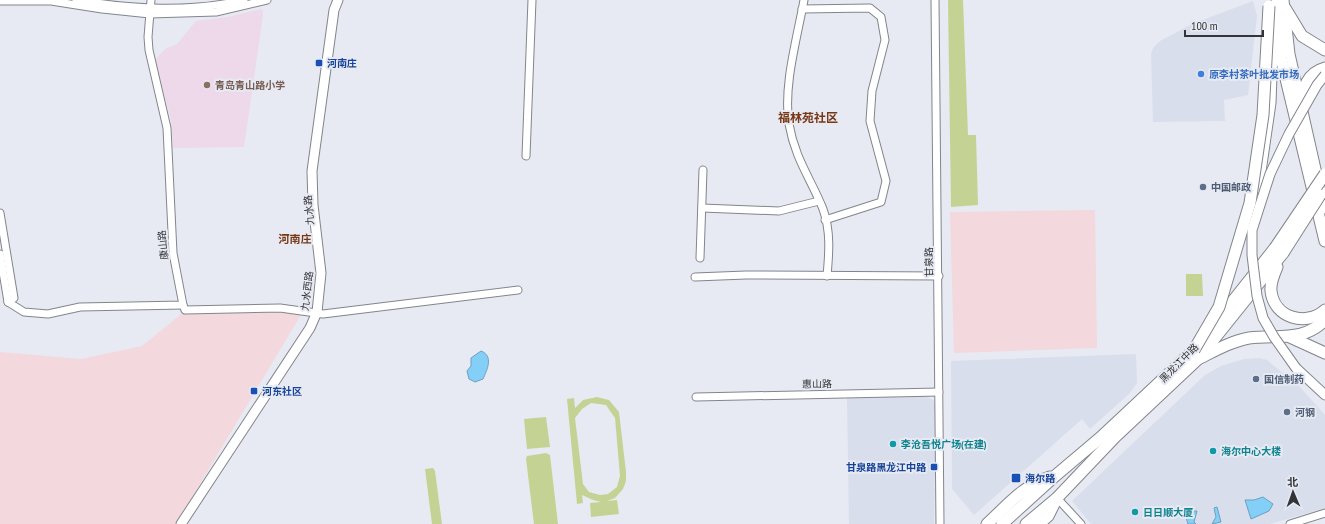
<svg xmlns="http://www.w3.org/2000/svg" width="1325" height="524" font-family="'PT Sans Narrow','Noto Sans SC',sans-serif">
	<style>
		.built { fill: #d8deec }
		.industrial { fill: #f3d8dd }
		.education { fill: #edd9e9 }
		.green { fill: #c4d393; fill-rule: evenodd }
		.water { fill: #84cff8; stroke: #6ca0be }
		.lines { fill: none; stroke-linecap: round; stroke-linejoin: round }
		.minor-casing { stroke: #83858d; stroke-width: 9 }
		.major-casing { stroke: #83858d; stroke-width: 11 }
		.highway-casing { stroke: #83858d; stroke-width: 13 }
		.minor { stroke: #fff; stroke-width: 7 }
		.major { stroke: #fff; stroke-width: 9 }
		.highway { stroke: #fff; stroke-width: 11 }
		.major-bridge-casing { stroke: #83858d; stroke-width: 11; stroke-linecap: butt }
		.highway-bridge-casing { stroke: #83858d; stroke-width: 13; stroke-linecap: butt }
		.major-bridge { stroke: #fff; stroke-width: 9 }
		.highway-bridge { stroke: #fff; stroke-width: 11 }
		.transit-dot { fill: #1a4fb4; stroke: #e7eaf2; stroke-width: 1.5 }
		.shop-dot { fill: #3f7fe0; stroke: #e7eaf2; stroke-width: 1.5 }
		.education-dot { fill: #8d6e63; stroke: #e7eaf2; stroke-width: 1.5 }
		.service-dot { fill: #5c6f8a; stroke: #e7eaf2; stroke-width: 1.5 }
		.culture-dot { fill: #0f9aa8; stroke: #e7eaf2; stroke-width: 1.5 }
		.labels { text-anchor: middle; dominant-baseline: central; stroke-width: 4; stroke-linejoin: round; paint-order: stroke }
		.transit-label { font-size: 10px; font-weight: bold; fill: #164399; stroke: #e7eaf2; text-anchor: start }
		.shop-label { font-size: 10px; font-weight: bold; fill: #366cbe; stroke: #e7eaf2; text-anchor: start }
		.education-label { font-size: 10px; font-weight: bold; fill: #785e54; stroke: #e7eaf2; text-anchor: start }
		.service-label { font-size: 10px; font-weight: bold; fill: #4e5e75; stroke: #e7eaf2; text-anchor: start }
		.street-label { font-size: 10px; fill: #333437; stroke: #e7eaf2 }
		.culture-label { font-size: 10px; font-weight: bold; fill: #0d838f; stroke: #e7eaf2; text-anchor: start }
		.neighbourhood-label { font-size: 11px; font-weight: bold; fill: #783816; stroke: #e7eaf2 }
		.quarter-label { font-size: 12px; font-weight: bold; fill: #783816; stroke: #e7eaf2 }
	</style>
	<rect width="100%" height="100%" fill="#e7eaf2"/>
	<g class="built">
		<path d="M1253 1 1257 16 1248 95 1224 100 1225 121 1153 122 1151 54 1153 48 1160 41 1192 24Z"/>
		<path d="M1136 354 1137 383 1130 393 1090 429 1082 419 974 515 952 489 951 361Z"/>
		<path d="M1259 358 1267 360 1300 387 1325 415V508L1270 524H1091L1072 501 1205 375 1221 366 1244 359Z"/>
		<path d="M926 396 936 402 934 524H849L847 397Z"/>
	</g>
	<g class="industrial">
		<path d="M1095 210 1097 348 954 353 950 212Z"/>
		<path d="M242 310 271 313H302L176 524H0V352L81 359 142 346 185 311Z"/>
	</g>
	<path class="education" d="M261 9 263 11V15L244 147 173 148 171 120 156 66V59L165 49 177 44 196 21 228 17Z"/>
	<g class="green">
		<path d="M948 0H963L968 135H976L978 205 951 207Z"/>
		<path d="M1186 274H1202L1203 296H1186Z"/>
		<path d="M597 397 609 400 619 412 626 472V481L623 489 615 498 607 501 617 500 619 514 591 517 590 503 601 502 593 500 582 495 583 503 577 504 567 399 574 398 575 408 583 400ZM591 403 606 405 615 418 620 476 617 487 608 494 600 495 589 492 583 484 575 418 582 409Z"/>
		<path d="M546 417 550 447 527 449 524 419Z"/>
		<path d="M546 453 550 455 558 524H534L526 459 527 456Z"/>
		<path d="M433 468 435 471 442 524H432L425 469Z"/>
	</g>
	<g class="water">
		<path d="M481 351C494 356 487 370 483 379L475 382 469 379 467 371 471 366V358Z"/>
		<path d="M1263 497 1273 504 1269 511 1251 519 1245 500H1254Z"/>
		<path d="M1217 507 1221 522 1212 524 1216 517 1214 508Z"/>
		<path d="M1188 511H1197L1194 522 1196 524H1188L1185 514Z"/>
	</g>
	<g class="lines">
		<g class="minor-casing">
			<g id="minor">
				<path d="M76 0C132 9 188 13 244 0"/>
				<path d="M804 0C797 39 783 86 789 124 795 159 811 179 823 209 831 231 829 254 827 276"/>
				<path d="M935 0 940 524"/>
				<path d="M0 1H51L102 9 150 14 216 12 267 0"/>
				<path d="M802 9 870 8 881 17 885 40 872 91 870 121 886 181 881 202 825 220"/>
				<path d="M526 156 532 0"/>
				<path d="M702 208 779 211 819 201"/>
				<path d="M0 213 14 298 8 302 24 312 48 314 80 307 183 305 173 253 167 128 149 50 148 37 151 0"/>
				<path d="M0 254 8 302"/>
				<path d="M700 258 703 170"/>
				<path d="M695 277 746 275 939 276"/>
				<path d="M183 305 185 310 280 308 323 314 518 290"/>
				<path d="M696 397 939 392"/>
				<path d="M1057 498 1081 524"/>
				<path d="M1290 524 1325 513"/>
			</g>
		</g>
		<g class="major-casing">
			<g id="major">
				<path d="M1284 0 1290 54 1325 209"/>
				<path d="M1255 213 1271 103 1274 21"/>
				<path d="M1296 368 1325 395"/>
				<path d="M181 524 310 328 317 312 321 273 313 205 312 171 334 10 338 0"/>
			</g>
		</g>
		<g class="highway-casing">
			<g id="highway">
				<path d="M1277 0 1281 58 1325 241"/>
				<path d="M1285 8 1302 36 1325 50"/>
				<path d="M1301 105C1303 88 1307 73 1325 68"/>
				<path d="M1277 267C1274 274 1270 283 1271 291 1274 318 1306 327 1325 310"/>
				<path d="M1290 337 1325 353"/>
				<path d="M1200 358C1216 350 1232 341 1249 338 1278 334 1302 343 1325 320"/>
				<path d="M987 524C1009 504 1021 487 1050 477"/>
				<path d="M1002 524 1055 476 1100 438 1194 350 1275 248"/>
				<path d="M1026 524 1057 498 1115 437 1198 359 1283 253"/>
				<path d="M1039 524 1048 516 1055 502"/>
			</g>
		</g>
		<use href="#minor" class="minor"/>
		<use href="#major" class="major"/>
		<use href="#highway" class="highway"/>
		<g class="major-bridge-casing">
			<path id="major-bridge" d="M1296 368 1274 337 1263 318 1257 296 1252 255V230L1270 174 1289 134 1317 85 1325 75"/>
		</g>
		<g class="highway-bridge-casing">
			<g id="highway-bridge">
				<path d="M1275 248 1325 174"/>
				<path d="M1283 253 1320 195"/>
				<path d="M1194 350 1219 307 1250 203 1263 115 1269 6"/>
			</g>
		</g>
		<use href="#major-bridge" class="major-bridge"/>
		<use href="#highway-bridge" class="highway-bridge"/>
	</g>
	<g class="transit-dot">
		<rect x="315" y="59" width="8" height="8" rx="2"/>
		<rect x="250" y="387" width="8" height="8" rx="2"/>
		<rect x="930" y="463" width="8" height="8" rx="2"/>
		<rect x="1011" y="473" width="10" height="10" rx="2"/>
	</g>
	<circle class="shop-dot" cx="1201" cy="74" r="4"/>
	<circle class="education-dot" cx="207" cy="85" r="4"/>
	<g class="service-dot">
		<circle cx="1203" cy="187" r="4"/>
		<circle cx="1256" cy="379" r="4"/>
		<circle cx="1287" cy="412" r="4"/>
	</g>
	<g class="culture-dot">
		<circle cx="893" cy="444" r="4"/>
		<circle cx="1213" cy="451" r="4"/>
		<circle cx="1135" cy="512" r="4"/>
	</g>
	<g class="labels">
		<g class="transit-label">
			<text x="327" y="63">河南庄</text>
			<text x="262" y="391">河东社区</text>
			<text x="926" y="467" text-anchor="end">甘泉路黑龙江中路</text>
			<text x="1025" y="478">海尔路</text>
		</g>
		<g class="shop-label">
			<text x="1209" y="74">原李村茶叶批发市场</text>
		</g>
		<g class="education-label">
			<text x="215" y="85">青岛青山路小学</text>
		</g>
		<g class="service-label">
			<text x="1211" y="187">中国邮政</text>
			<text x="1264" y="379">国信制药</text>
			<text x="1295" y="412">河钢</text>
		</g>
		<g class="street-label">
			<text transform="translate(309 210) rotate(-95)">九水路</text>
			<text transform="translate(163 245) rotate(-96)">康山路</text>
			<text transform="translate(929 262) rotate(-91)">甘泉路</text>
			<text transform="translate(307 291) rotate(-83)">九水西路</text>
			<text transform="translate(1179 363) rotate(-45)">黑龙江中路</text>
			<text transform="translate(817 384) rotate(-1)">惠山路</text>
		</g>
		<g class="culture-label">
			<text x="901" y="444">李沧吾悦广场(在建)</text>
			<text x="1221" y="451">海尔中心大楼</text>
			<text x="1143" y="512">日日顺大厦</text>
		</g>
		<g class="neighbourhood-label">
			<text x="295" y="239">河南庄</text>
		</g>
		<g class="quarter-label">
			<text x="808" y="117">福林苑社区</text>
		</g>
	</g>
	<g transform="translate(1293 492) rotate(358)" stroke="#e7eaf2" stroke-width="3" paint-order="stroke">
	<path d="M0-3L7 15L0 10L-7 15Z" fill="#333437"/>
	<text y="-6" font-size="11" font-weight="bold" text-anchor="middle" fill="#333437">北</text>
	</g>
	<path d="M1185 30v6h78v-6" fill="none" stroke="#333437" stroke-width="2"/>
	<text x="1191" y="30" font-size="12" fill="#333437" stroke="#e7eaf2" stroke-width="3" paint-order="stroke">100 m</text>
</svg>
